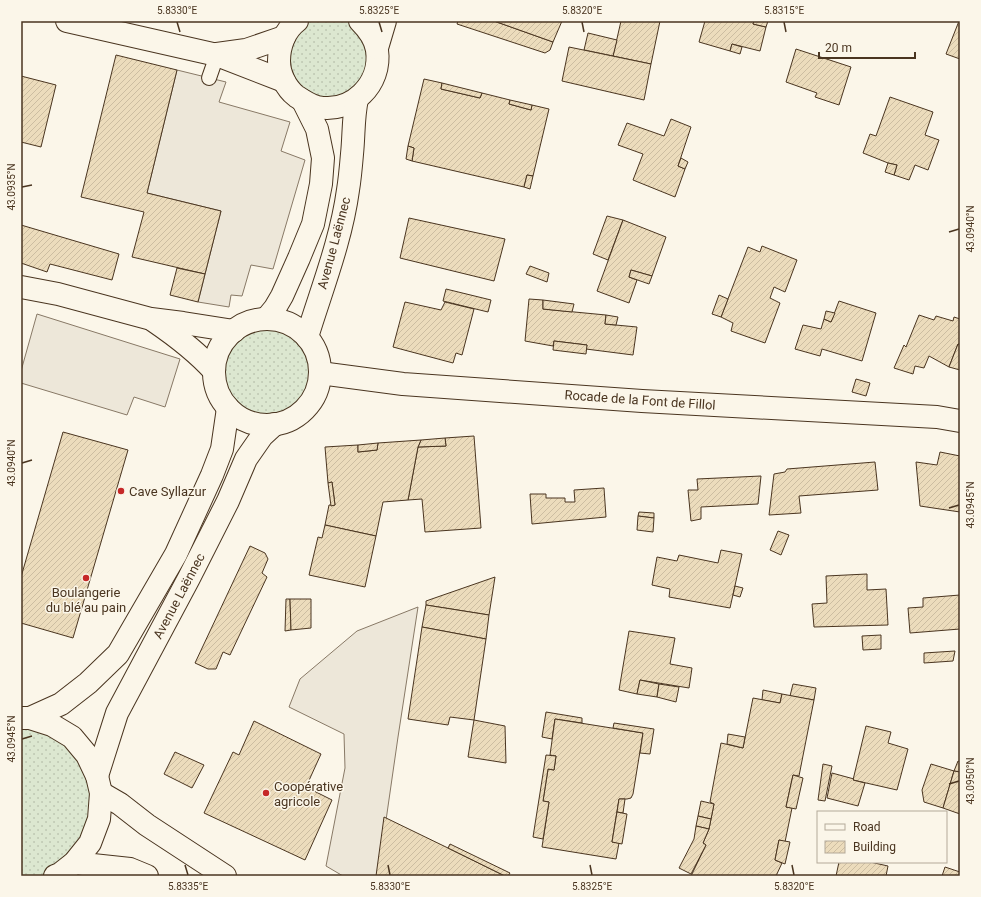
<svg xmlns="http://www.w3.org/2000/svg" width="981" height="897" font-family="Roboto,sans-serif">
	<style>
		.grass { fill: url(#grass-dots); stroke: #887966 }
		.parking { fill: #ede7d9; stroke: #887966 }
		.building { fill: url(#building-hatch); stroke: #4a3520 }
		.lines { fill: none; stroke-linecap: round; stroke-linejoin: round }
		.lane-casing { stroke: #4a3520; stroke-width: 16 }
		.street-casing { stroke: #4a3520; stroke-width: 24 }
		.secondary-casing { stroke: #4a3520; stroke-width: 24 }
		.primary-casing { stroke: #4a3520; stroke-width: 24 }
		.lane { stroke: #fbf6e9; stroke-width: 14 }
		.street { stroke: #fbf6e9; stroke-width: 22 }
		.secondary { stroke: #fbf6e9; stroke-width: 22 }
		.primary { stroke: #fbf6e9; stroke-width: 22 }
		.ticks { fill: none; stroke: #4a3520; stroke-width: 1.5 }
		.poi-dot { fill: #c62828; stroke: #fbf6e9; stroke-width: 1.5 }
		.labels { text-anchor: middle; dominant-baseline: central; stroke-width: 3; stroke-linejoin: round; paint-order: stroke }
		.street-label { font-size: 13px; fill: #4a3520; stroke: #fbf6e9 }
		.poi-label { font-size: 13px; fill: #4a3520; stroke: #fbf6e9; text-anchor: start }
		.neatline { fill: none; stroke: #4a3520; stroke-width: 1.5 }
		.ticks-label { font-size: 10px; text-anchor: middle; fill: #4a3520 }
	</style>
	<defs>
		<pattern id="grass-dots" width="8" height="8" patternUnits="userSpaceOnUse"><rect width="8" height="8" fill="#dce7d0"/><path d="M2 2h.1M6 6h.1" fill="none" stroke="#bec7b2" stroke-width="1.8" stroke-linecap="round"/></pattern>
		<pattern id="building-hatch" width="6" height="6" patternUnits="userSpaceOnUse"><rect width="6" height="6" fill="#ecdcbc"/><path d="M-1 1l2-2M0 6l6-6M5 7l2-2" fill="none" stroke="#ccbda1"/></pattern>
	</defs>
	<rect width="100%" height="100%" fill="#fbf6e9"/>
	<g class="grass">
		<path d="M297 21H360L378 62 344 105 292 93 284 37Z"/>
		<circle cx="267" cy="372" r="53"/>
		<path d="M21 718 87 755 99 819 55 876H21Z"/>
	</g>
	<g class="parking">
		<path d="M177 70 226 82 219 102 290 122 281 151 305 160 273 269 251 265 242 296 231 295 229 307 198 302 221 211 147 193Z"/>
		<path d="M37 314 180 359 165 407 134 397 127 415 21 383V371Z"/>
		<path d="M418 607 398 737 378 876H343L326 866 345 768 344 734 289 707 300 679 357 631Z"/>
	</g>
	<g class="building">
		<path d="M458 21H494L553 42 550 50 545 53 457 24Z"/>
		<path d="M494 21H562L553 42Z"/>
		<path d="M621 21H660L651 64 613 56Z"/>
		<path d="M705 21H754L753 24 766 27 760 51 732 44 730 51 699 42Z"/>
		<path d="M754 21H768L766 27 753 24Z"/>
		<path d="M959 21H960V59L946 54Z"/>
		<path d="M588 33 617 40 613 56 584 50Z"/>
		<path d="M732 44 742 47 740 54 730 51Z"/>
		<path d="M569 47 651 64 644 100 562 81Z"/>
		<path d="M796 49 851 67 839 105 815 97 817 93 786 82Z"/>
		<path d="M116 55 177 70 147 193 221 211 205 274 132 257 144 212 81 197Z"/>
		<path d="M21 76 56 85 41 147 21 142Z"/>
		<path d="M424 79 442 83 441 89 480 98 482 93 510 100 509 104 531 110 532 105 549 109 533 176 527 175 524 187 412 161 414 148 408 146Z"/>
		<path d="M442 83 482 93 480 98 441 89Z"/>
		<path d="M890 97 933 112 925 135 939 140 928 170 915 165 909 180 894 175 897 165 888 163 863 153 870 134 876 136Z"/>
		<path d="M510 100 532 105 531 110 509 104Z"/>
		<path d="M671 119 691 127 678 166 685 169 675 197 633 180 643 154 618 145 627 123 664 136Z"/>
		<path d="M408 146 414 148 412 161 406 159Z"/>
		<path d="M681 158 688 162 685 169 678 166Z"/>
		<path d="M888 163 897 165 894 175 885 172Z"/>
		<path d="M527 175 533 176 530 189 524 187Z"/>
		<path d="M607 216 623 220 608 260 593 254Z"/>
		<path d="M409 218 505 239 494 281 400 258Z"/>
		<path d="M623 220 666 237 652 276 631 270 629 277 637 280 629 303 597 291Z"/>
		<path d="M21 225 119 254 112 280 50 264 47 272 21 263Z"/>
		<path d="M762 246 797 260 785 292 774 287 770 298 780 303 765 343 731 331 733 323 721 317 748 247 760 252Z"/>
		<path d="M530 266 549 273 547 282 526 274Z"/>
		<path d="M177 268 205 274 198 302 170 295Z"/>
		<path d="M631 270 652 276 649 284 629 277Z"/>
		<path d="M446 289 491 300 488 312 443 301Z"/>
		<path d="M719 295 728 299 721 317 712 314Z"/>
		<path d="M529 299 543 300V309L606 315 605 324 637 327 633 355 586 349 587 345 554 341 553 346 525 341Z"/>
		<path d="M543 300 574 304 572 312 543 309Z"/>
		<path d="M839 301 876 313 862 361 822 349 820 356 795 349 803 325 821 329 824 319 831 322Z"/>
		<path d="M405 302 441 310 445 302 474 309 462 355 456 353 453 363 393 347Z"/>
		<path d="M826 311 835 313 831 322 824 319Z"/>
		<path d="M606 315 618 317 616 325 605 324Z"/>
		<path d="M919 315 934 320 936 316 953 321 954 317 960 319V345L958 344 949 367 929 356 924 368 915 366 913 374 894 368 904 345 906 347Z"/>
		<path d="M554 341 587 345 586 354 553 350Z"/>
		<path d="M958 344 960 345V370L949 367Z"/>
		<path d="M856 379 870 383 866 396 852 392Z"/>
		<path d="M63 432 128 450 73 638 21 623V577Z"/>
		<path d="M474 436 481 528 425 532 422 499 408 500 418 447 446 446 445 438Z"/>
		<path d="M445 438 446 446 418 447 421 440Z"/>
		<path d="M421 440 418 447 408 500 383 502 376 536 325 525 329 505H335L332 482 328 483 325 447 358 445V452L377 450 378 443Z"/>
		<path d="M378 443 377 450 358 452V445Z"/>
		<path d="M940 452 960 456V512L920 506 916 462 937 465Z"/>
		<path d="M875 462 878 490 799 496 801 513 769 515 774 474 785 472 787 469Z"/>
		<path d="M761 476 758 504 701 507V519L691 521 688 490H698L697 479Z"/>
		<path d="M332 482 335 505 331 506 328 483Z"/>
		<path d="M604 488 606 517 532 524 530 494H546V498H565V502H575L574 490Z"/>
		<path d="M639 512 654 513V518L638 516Z"/>
		<path d="M638 516 654 518 653 532 637 530Z"/>
		<path d="M325 525 376 536 365 587 309 575 318 537 322 538Z"/>
		<path d="M778 531 789 535 781 555 770 550Z"/>
		<path d="M250 546 265 553 268 559 262 573 267 577 230 655 223 652 216 669H208L195 663Z"/>
		<path d="M721 550 742 554 730 608 669 597 670 589 652 585 657 557 677 561 679 555 718 563Z"/>
		<path d="M867 574V590L886 589 888 625 814 627 812 604 827 603 826 576Z"/>
		<path d="M495 577 489 615 426 605V601Z"/>
		<path d="M735 586 743 588 740 597 733 595Z"/>
		<path d="M960 595V629L910 633 908 608 923 607V598Z"/>
		<path d="M286 599H290L291 630 285 631Z"/>
		<path d="M290 599H311V628L291 630Z"/>
		<path d="M426 605 489 615 486 639 422 627Z"/>
		<path d="M422 627 486 639 474 720 450 717 448 725 408 719Z"/>
		<path d="M629 631 675 638 670 664 692 668 689 688 640 680 637 694 619 690Z"/>
		<path d="M881 635V649L863 650 862 636Z"/>
		<path d="M955 651 953 661 924 663V653Z"/>
		<path d="M640 680 659 684 657 697 637 694Z"/>
		<path d="M659 684 679 687 676 702 657 697Z"/>
		<path d="M793 684 816 688 814 700 790 696Z"/>
		<path d="M763 690 782 694 780 703 762 700Z"/>
		<path d="M782 694 814 700 799 776 793 775 786 807 792 808 785 842 779 840 775 860 782 863 776 876H691L706 845 703 843 709 829 714 804 710 802 721 743 743 748 753 698 780 703Z"/>
		<path d="M546 712 582 718V723L555 719 552 739 542 737Z"/>
		<path d="M555 719 643 733 633 794 631 798 627 799H619L612 842 619 843 616 859 542 847 549 802 543 801 548 769 554 770 556 756 550 755Z"/>
		<path d="M474 720 505 726 506 763 468 757Z"/>
		<path d="M254 721 321 754 306 787 332 800 305 860 204 813 233 752 239 755Z"/>
		<path d="M614 723 654 729 650 754 640 753 643 733 613 728Z"/>
		<path d="M866 726 891 732 888 743 908 749 897 790 853 780Z"/>
		<path d="M728 734 745 737 743 748 727 744Z"/>
		<path d="M175 752 204 765 192 788 164 774Z"/>
		<path d="M546 755 556 756 554 770 548 769 543 801 549 802 543 839 533 837Z"/>
		<path d="M958 761 960 762V772L954 771Z"/>
		<path d="M823 764 832 766 825 801 818 800Z"/>
		<path d="M931 764 954 771 943 808 924 802 922 790Z"/>
		<path d="M954 771 960 772V814L943 808Z"/>
		<path d="M832 773 854 779 853 780 865 783 858 806 827 798Z"/>
		<path d="M793 775 803 778 796 809 786 807Z"/>
		<path d="M619 799H625L623 813 617 812Z"/>
		<path d="M701 801 714 804 711 819 698 816Z"/>
		<path d="M617 812 627 814 622 844 612 842Z"/>
		<path d="M698 816 711 819 709 829 696 826Z"/>
		<path d="M384 817 448 848 505 876H376Z"/>
		<path d="M696 826 709 829 703 843 706 845 691 874 679 868 694 839Z"/>
		<path d="M779 840 790 842 785 864 775 860Z"/>
		<path d="M450 844 510 873 508 876H505L448 848Z"/>
		<path d="M839 862H870L888 866 886 876H836Z"/>
		<path d="M945 867 960 872V876H942Z"/>
	</g>
	<g class="lines">
		<g class="lane-casing">
			<path id="lane" d="M209 78 217 55"/>
		</g>
		<g class="street-casing">
			<g id="street">
				<path d="M67 21 217 55 284 81"/>
				<path d="M217 54 246 50 284 37"/>
				<path d="M21 287 58 294 151 319 183 323 234 331"/>
				<path d="M154 321C176 336 196 351 214 371"/>
			</g>
		</g>
		<g class="secondary-casing">
			<g id="secondary">
				<path d="M297 21C285 30 279 46 279 61 279 74 286 88 296 96 302 100 309 105 317 107 352 114 382 84 377 50 375 38 368 29 360 21"/>
				<path d="M377 48 385 21"/>
				<path d="M266 319 275 308 282 296 299 258 313 224 321 184 323 158 317 129 303 101"/>
				<circle cx="267" cy="372" r="53"/>
				<path d="M307 337C322 288 341 241 348 190 350 178 351 166 352 154 354 135 353 117 357 99"/>
				<path d="M320 373 403 384 642 401 937 417 960 421"/>
				<path d="M30 718 61 704 88 683 118 654 176 554 212 475 222 449 228 408"/>
				<path d="M97 776 117 713 189 578 228 501 246 459 262 436 275 424"/>
			</g>
		</g>
		<g class="primary-casing">
			<g id="primary">
				<path d="M21 718H30L52 725 72 737 87 755 97 776 101 793 99 819 90 843 74 863 60 874 55 876"/>
				<path d="M101 793 120 804 147 825 225 876"/>
				<path d="M74 863 130 869 147 876"/>
			</g>
		</g>
		<use href="#lane" class="lane"/>
		<use href="#street" class="street"/>
		<use href="#secondary" class="secondary"/>
		<use href="#primary" class="primary"/>
	</g>
	<path class="ticks" d="M177 22 180 32M379 22 382 32M582 22 584 32M784 22 786 32M22 187 32 185M949 232 959 229M22 463 32 460M949 508 959 505M22 739 32 736M949 784 959 781M185 865 188 875M388 865 390 875M590 865 592 875M792 865 794 875"/>
	<g class="poi-dot">
		<circle cx="121" cy="491" r="4"/>
		<circle cx="86" cy="578" r="4"/>
		<circle cx="266" cy="793" r="4"/>
	</g>
	<g class="labels">
		<g class="street-label">
			<text transform="translate(334 243) rotate(-75)">Avenue Laënnec</text>
			<text transform="translate(640 400) rotate(4)">Rocade de la Font de Fillol</text>
			<text transform="translate(179 596) rotate(-62)">Avenue Laënnec</text>
		</g>
		<g class="poi-label">
			<text x="129" y="491">Cave Syllazur</text>
			<text x="86" y="592" text-anchor="middle">Boulangerie<tspan x="86" dy="15">du blé au pain</tspan></text>
			<text x="274" y="786">Coopérative<tspan x="274" dy="15">agricole</tspan></text>
		</g>
	</g>
	<rect width="981" height="897" fill="none" stroke="#fbf6e9" stroke-width="44"/>
	<rect x="817" y="811" width="130" height="52" fill="#fbf6e9" stroke="#b4a999"/>
	<rect x="825" y="824" width="20" height="6" fill="#fbf6e9" stroke="#b4a999"/>
	<text x="853" y="831" font-size="12" fill="#4a3520">Road</text>
	<rect x="825" y="841" width="20" height="12" fill="url(#building-hatch)" stroke="#b4a999"/>
	<text x="853" y="851" font-size="12" fill="#4a3520">Building</text>
	<path d="M819 52v6h96v-6" fill="none" stroke="#4a3520" stroke-width="2"/>
	<text x="825" y="52" font-size="12" fill="#4a3520" stroke="#fbf6e9" stroke-width="3" paint-order="stroke">20 m</text>
	<rect x="22" y="22" width="937" height="853" class="neatline"/>
	<g class="ticks-label">
		<text x="177" y="14">5.8330°E</text>
		<text x="379" y="14">5.8325°E</text>
		<text x="582" y="14">5.8320°E</text>
		<text x="784" y="14">5.8315°E</text>
		<text transform="translate(11 187) rotate(-90)" y="4">43.0935°N</text>
		<text transform="translate(970 229) rotate(-90)" y="4">43.0940°N</text>
		<text transform="translate(11 463) rotate(-90)" y="4">43.0940°N</text>
		<text transform="translate(970 505) rotate(-90)" y="4">43.0945°N</text>
		<text transform="translate(11 739) rotate(-90)" y="4">43.0945°N</text>
		<text transform="translate(970 781) rotate(-90)" y="4">43.0950°N</text>
		<text x="188" y="890">5.8335°E</text>
		<text x="390" y="890">5.8330°E</text>
		<text x="592" y="890">5.8325°E</text>
		<text x="794" y="890">5.8320°E</text>
	</g>
</svg>
